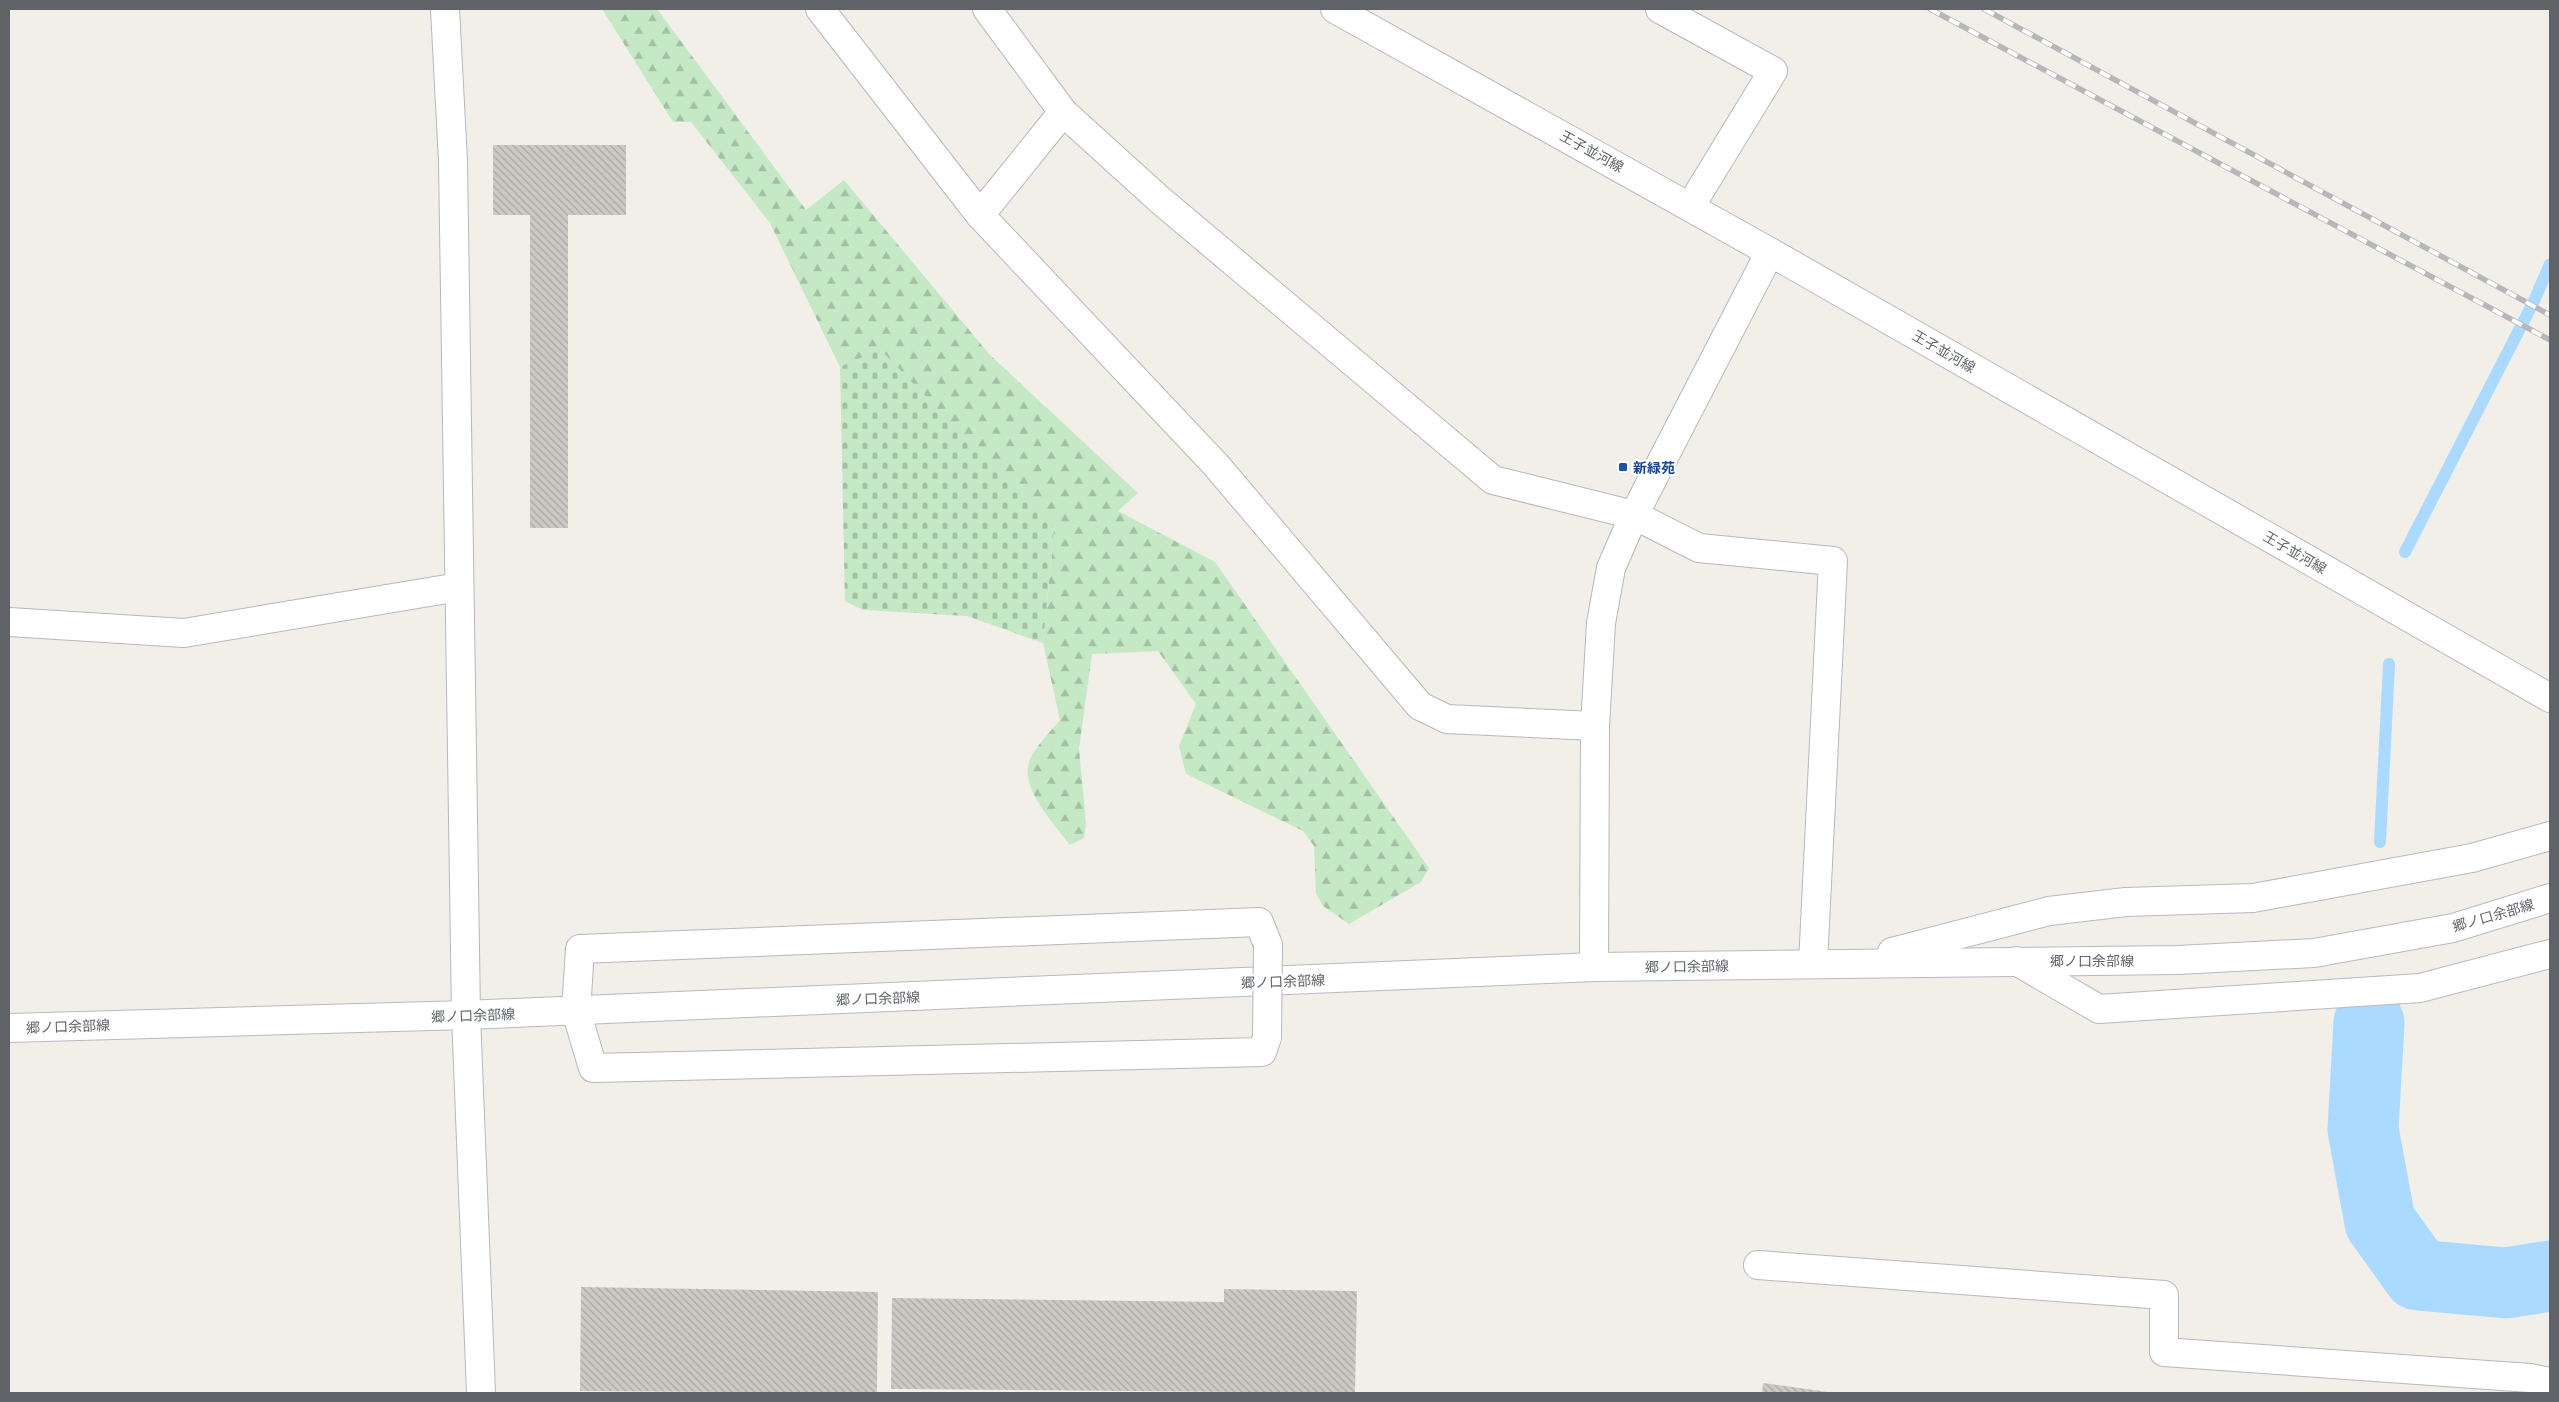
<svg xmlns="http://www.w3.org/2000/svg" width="2559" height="1402" font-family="'Golos Text','Noto Sans JP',sans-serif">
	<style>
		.forest { fill: url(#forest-firs) }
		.cemetery { fill: url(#cemetery-stones) }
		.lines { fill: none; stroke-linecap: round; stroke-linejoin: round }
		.stream { stroke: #aadaff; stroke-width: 12 }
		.river { stroke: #aadaff; stroke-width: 71 }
		.building { fill: url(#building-back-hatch) }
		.minor-casing { stroke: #b5b8bc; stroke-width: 30 }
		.tertiary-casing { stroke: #b5b8bc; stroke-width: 30 }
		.secondary-casing { stroke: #b6babf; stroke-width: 30 }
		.minor { stroke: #fff; stroke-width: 28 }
		.tertiary { stroke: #fff; stroke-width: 28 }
		.secondary { stroke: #fff; stroke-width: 28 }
		.rail-casing { stroke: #b6b7b8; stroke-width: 5.5 }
		.rail { stroke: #fff; stroke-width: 4; stroke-dasharray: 11; stroke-linecap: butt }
		.minor-bridge-casing { stroke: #b5b8bc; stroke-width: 30; stroke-linecap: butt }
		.minor-bridge { stroke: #fff; stroke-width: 28 }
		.transit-dot { fill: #1a4fb4; stroke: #fff; stroke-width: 2 }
		.labels { text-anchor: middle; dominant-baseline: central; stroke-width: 4.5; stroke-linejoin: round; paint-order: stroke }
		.street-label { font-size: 14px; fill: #5f6368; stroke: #fff }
		.transit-label { font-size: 14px; font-weight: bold; fill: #164399; stroke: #fff; text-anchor: start }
	</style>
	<defs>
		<pattern id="forest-firs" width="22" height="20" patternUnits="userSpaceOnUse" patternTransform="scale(1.25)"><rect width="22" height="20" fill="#c5e8c5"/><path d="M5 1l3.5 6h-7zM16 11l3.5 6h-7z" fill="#a3c0a4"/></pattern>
		<pattern id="cemetery-stones" width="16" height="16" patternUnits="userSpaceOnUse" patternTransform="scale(1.25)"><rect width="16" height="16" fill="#c5e8c5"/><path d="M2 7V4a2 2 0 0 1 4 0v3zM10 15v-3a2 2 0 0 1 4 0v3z" fill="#a3c0a4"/></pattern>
		<pattern id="building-back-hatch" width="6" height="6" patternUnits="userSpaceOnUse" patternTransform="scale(1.25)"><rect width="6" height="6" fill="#cccac5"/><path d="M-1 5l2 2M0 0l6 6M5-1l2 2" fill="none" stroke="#a9a8a4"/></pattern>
	</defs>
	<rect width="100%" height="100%" fill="#f1efe8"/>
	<path class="forest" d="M602 9H657L806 210 844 180 990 355 1138 493 1118 511 1215 562 1429 868 1421 882 1349 924 1323 906 1316 893 1314 846 1303 831 1186 774 1179 746 1196 704 1158 651 1092 654 1079 749 1086 823 1084 838 1070 845C1054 824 1016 785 1031 757 1038 744 1050 732 1060 720L1043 643 1054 530 880 350 840 367 770 223 691 122H673Z"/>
	<path class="cemetery" d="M880 349 1054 530 1043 643 967 616 863 610 845 601 840 367Z"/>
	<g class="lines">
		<g class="stream">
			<path d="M2405 552 2534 301 2550 264"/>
			<path d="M2380 842 2389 664"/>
		</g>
		<path class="river" d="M2369 1023 2363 1129 2380 1222 2418 1275 2506 1283 2550 1276"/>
	</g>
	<g class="building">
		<path d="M493 145H626V215H568V528H530V215H493Z"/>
		<path d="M581 1287 878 1292 877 1393 580 1391Z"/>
		<path d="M1224 1289 1357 1291 1355 1393 891 1389 892 1298 1224 1302Z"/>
		<path d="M1763 1383 1828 1392 1827 1393H1762Z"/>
	</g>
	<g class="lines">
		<g class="minor-casing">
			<g id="minor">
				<path d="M445 9 453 161 466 1015 481 1393"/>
				<path d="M820 9 980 215"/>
				<path d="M987 9 1063 112 980 215 1216 465 1420 706 1447 719 1595 726"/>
				<path d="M1660 9 1773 71 1690 207"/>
				<path d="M1063 112 1160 200 1493 480 1634 515 1699 548 1833 561 1813 964"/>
				<path d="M9 622 184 633 459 587"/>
				<path d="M1267 1037 1262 1052 593 1068 576 1011 580 949 1259 922 1268 945"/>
				<path d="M1758 1265 2164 1295V1352L2530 1378 2550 1382"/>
			</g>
		</g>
		<g class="tertiary-casing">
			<path id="tertiary" d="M1594 967 1595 726 1601 623 1611 568 1634 515 1770 252"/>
		</g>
		<g class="secondary-casing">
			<g id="secondary">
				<path d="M1335 9 1770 252 2550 698"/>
				<path d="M1892 952 2049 911 2126 902 2253 898 2472 858 2550 836"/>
				<path d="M2016 961 2099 1009 2420 988 2550 954"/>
				<path d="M9 1028 466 1015 1594 967 2178 960 2314 953 2453 928 2550 898"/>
			</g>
		</g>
		<use href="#minor" class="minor"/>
		<use href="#tertiary" class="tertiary"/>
		<use href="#secondary" class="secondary"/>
		<g class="rail-casing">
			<g id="rail">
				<path d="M1930 9 2550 340"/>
				<path d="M1984 9 2550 315"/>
			</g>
		</g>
		<use href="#rail" class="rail"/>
		<g class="minor-bridge-casing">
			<path id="minor-bridge" d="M1267 1037 1268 945"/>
		</g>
		<use href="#minor-bridge" class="minor-bridge"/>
	</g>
	<rect class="transit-dot" x="1618" y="462" width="10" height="10" rx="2.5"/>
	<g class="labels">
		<g class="street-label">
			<text transform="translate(1592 151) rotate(29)">王子並河線</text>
			<text transform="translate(1944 351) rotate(30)">王子並河線</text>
			<text transform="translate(2295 552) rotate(30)">王子並河線</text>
			<text transform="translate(2493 915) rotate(-16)">郷ノ口余部線</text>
			<text x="2092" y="960">郷ノ口余部線</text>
			<text transform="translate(1687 966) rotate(-1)">郷ノ口余部線</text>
			<text transform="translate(1283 981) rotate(-2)">郷ノ口余部線</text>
			<text transform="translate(878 998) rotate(-2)">郷ノ口余部線</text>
			<text transform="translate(473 1015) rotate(-2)">郷ノ口余部線</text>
			<text transform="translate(68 1026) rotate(-2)">郷ノ口余部線</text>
		</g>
		<g class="transit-label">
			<text x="1633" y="467">新緑苑</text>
		</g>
	</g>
	<rect width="2559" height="1402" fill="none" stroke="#5f6368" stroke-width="20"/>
</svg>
